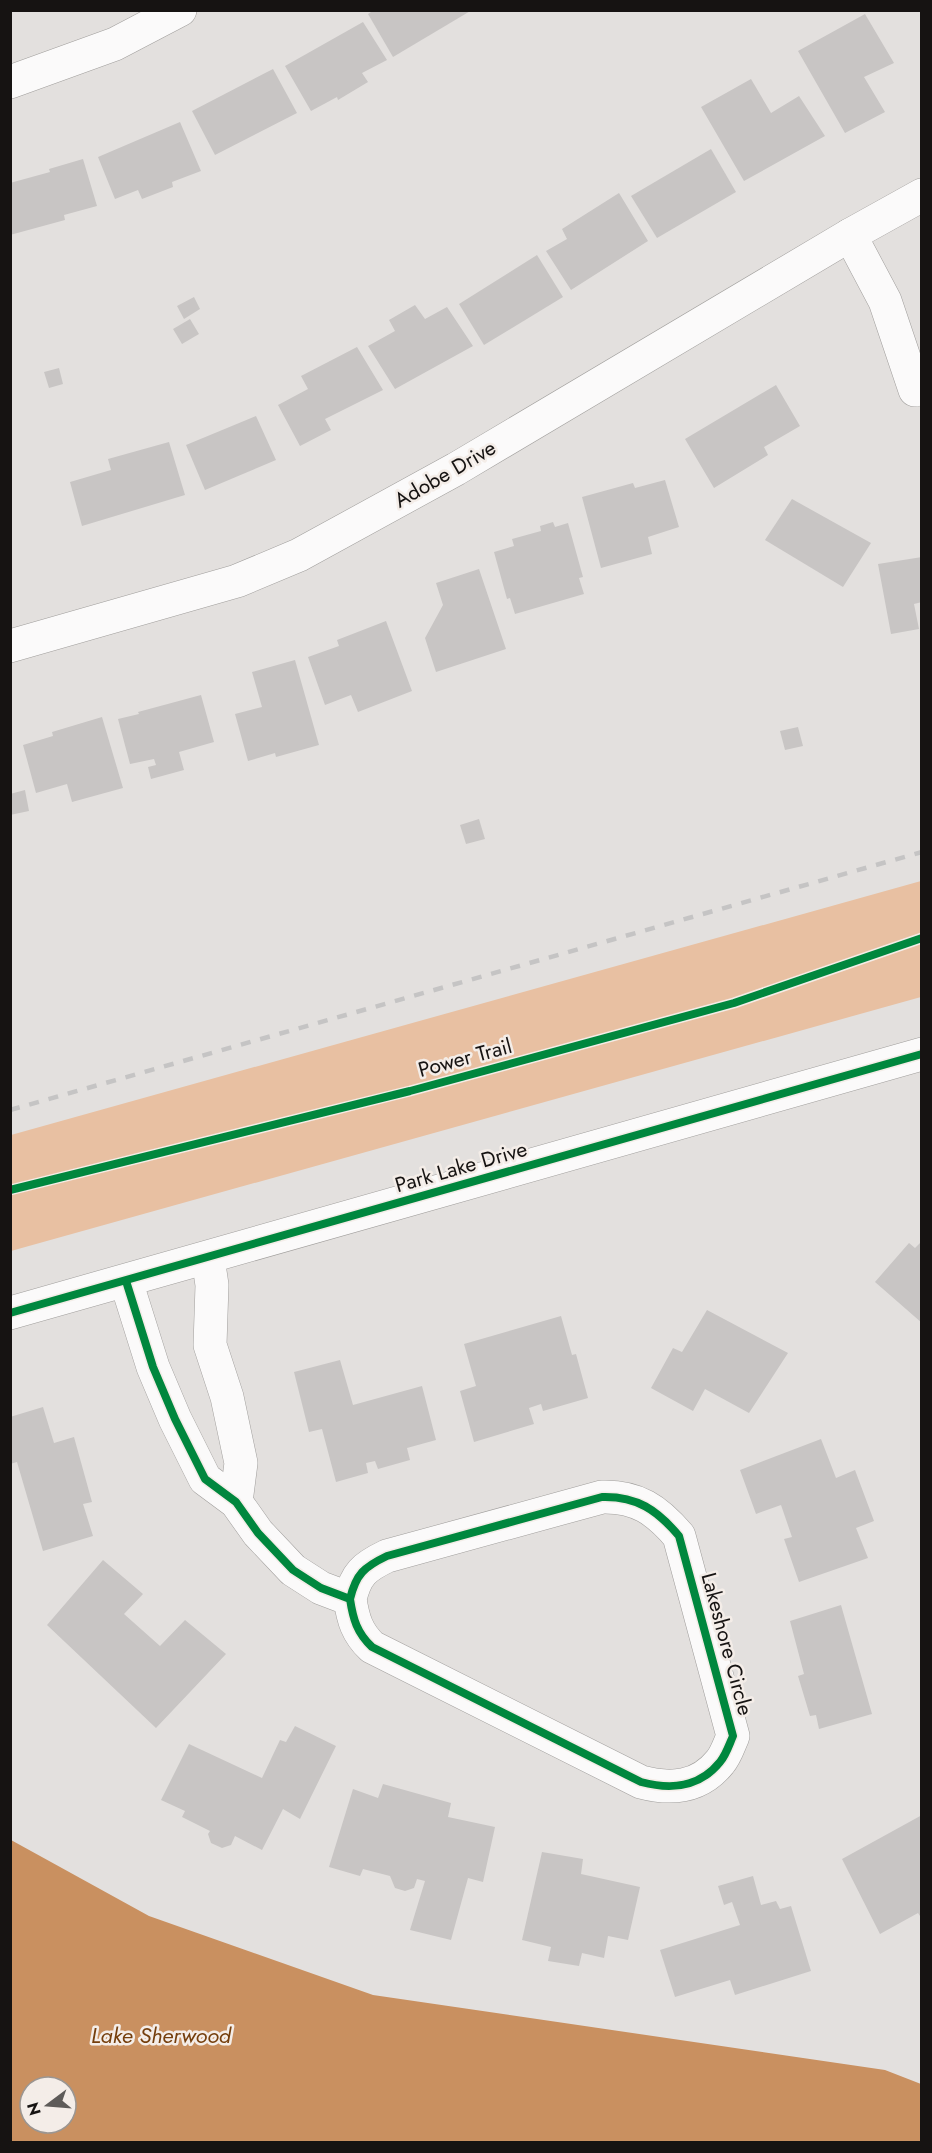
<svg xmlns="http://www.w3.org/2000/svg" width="932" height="2153" font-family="Jost,sans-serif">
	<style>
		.green { fill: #e8c0a2 }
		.water { fill: #c99060; fill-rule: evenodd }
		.building { fill: #c8c5c4 }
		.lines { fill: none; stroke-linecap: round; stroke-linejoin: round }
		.minor-casing { stroke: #a09e9c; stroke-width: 34 }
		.minor { stroke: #fbfafa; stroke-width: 33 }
		.rail { stroke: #c5c4c4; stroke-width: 4.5; stroke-dasharray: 10 10; stroke-linecap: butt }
		.cycleway-casing { stroke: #f4ede8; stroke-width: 11 }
		.cycleway { stroke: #00873e; stroke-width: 8 }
		.labels { text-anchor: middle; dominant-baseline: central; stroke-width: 5; stroke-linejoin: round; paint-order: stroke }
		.street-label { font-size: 21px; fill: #161312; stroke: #f4ede8 }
		.water-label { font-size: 22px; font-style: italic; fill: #753f0d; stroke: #f4ede8 }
	</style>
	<rect width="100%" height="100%" fill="#e3e0de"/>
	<path class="green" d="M921 881V997L11 1251V1135Z"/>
	<path class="water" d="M11 1840 149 1916 373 1995 885 2070 921 2084V2142H11ZM30 2087H66V2123H30Z"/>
	<g class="building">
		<path d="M374 10H472L393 57 368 14Z"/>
		<path d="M865 14 894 63 864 77 885 112 845 133 798 51Z"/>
		<path d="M363 22 387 60 362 73 368 82 338 100 337 97 311 111 285 66Z"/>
		<path d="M273 69 297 113 215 155 192 111Z"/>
		<path d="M751 79 771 113 799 96 825 136 744 181 701 107Z"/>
		<path d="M180 122 201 171 172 182 173 187 142 199 138 190 115 199 98 157Z"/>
		<path d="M711 149 736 192 657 238 631 196Z"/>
		<path d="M83 159 97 206 64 215 65 220 10 235V183L50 172 49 169Z"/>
		<path d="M619 193 648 241 571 290 546 251 567 239 562 229Z"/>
		<path d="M537 255 563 297 484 345 459 304Z"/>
		<path d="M194 297 200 309 184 319 177 306Z"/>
		<path d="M415 305 425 319 447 307 473 346 395 389 368 346 395 331 389 320Z"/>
		<path d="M190 319 199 334 182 344 173 329Z"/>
		<path d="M357 347 383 390 325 419 331 430 300 446 278 405 308 389 301 376Z"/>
		<path d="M59 368 63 384 49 388 44 372Z"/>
		<path d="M776 385 800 426 764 447 768 455 714 488 685 439Z"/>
		<path d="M256 416 276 460 205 490 186 445Z"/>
		<path d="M169 442 185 495 82 526 70 482 111 470 108 459Z"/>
		<path d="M665 480 679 527 648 537 652 554 601 568 582 497 633 483 635 488Z"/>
		<path d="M792 499 871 543 843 587 765 540Z"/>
		<path d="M553 522 555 527 568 523 583 577 579 578 584 594 515 614 510 598 507 599 494 552 514 546 512 539 541 531 540 526Z"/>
		<path d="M922 557V602L914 604 919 629 891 634 878 564Z"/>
		<path d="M479 569 506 649 436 672 425 638 443 605 436 583Z"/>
		<path d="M386 621 412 691 358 712 351 695 325 705 308 657 339 646 337 640Z"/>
		<path d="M295 660 319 745 276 757 275 753 248 761 235 714 262 707 252 672Z"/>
		<path d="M201 695 214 742 179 752 184 770 151 779 148 767 156 765 154 759 130 764 118 719 139 714 138 712Z"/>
		<path d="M102 717 123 788 72 802 67 784 36 793 23 745 53 736 52 732Z"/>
		<path d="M798 727 803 746 785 750 780 731Z"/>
		<path d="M25 790 29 811 10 815V794Z"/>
		<path d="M479 819 485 839 466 844 460 825Z"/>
		<path d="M922 1241V1323L875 1282 909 1243 915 1248Z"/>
		<path d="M707 1310 788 1353 749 1413 705 1389 693 1411 651 1388 673 1348 682 1352Z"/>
		<path d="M561 1316 572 1355 576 1354 588 1398 543 1411 541 1404 529 1408 534 1424 474 1442 460 1391 476 1386 464 1344Z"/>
		<path d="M340 1360 353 1405 422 1386 436 1440 407 1448 410 1460 378 1469 375 1461 366 1463 368 1473 336 1482 322 1429 309 1432 294 1372Z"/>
		<path d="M43 1407 54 1443 74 1437 92 1502 83 1504 93 1536 43 1551 17 1462 10 1464V1417Z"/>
		<path d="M821 1439 836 1478 855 1470 874 1521 856 1528 868 1558 799 1582 784 1539 792 1537 781 1505 756 1514 740 1470Z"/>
		<path d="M103 1560 143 1594 124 1614 160 1646 185 1620 226 1654 156 1728 47 1625Z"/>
		<path d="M841 1605 872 1714 819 1729 816 1715 810 1716 798 1676 804 1674 790 1621Z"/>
		<path d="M295 1726 336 1746 300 1819 283 1809 262 1850 235 1836 231 1845 222 1848 211 1843 208 1834 210 1831 182 1817 185 1811 161 1800 189 1744 262 1778 280 1740 286 1742Z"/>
		<path d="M383 1784 451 1803 448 1817 495 1827 483 1882 468 1878 451 1940 410 1930 425 1881 417 1879 414 1888 405 1891 395 1888 390 1876 363 1869 360 1876 329 1867 353 1789 378 1798Z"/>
		<path d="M922 1815V1919L918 1913 880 1934 842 1859Z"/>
		<path d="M542 1852 583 1859 581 1874 640 1887 628 1940 608 1936 604 1958 582 1953 579 1966 548 1961 551 1947 522 1940Z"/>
		<path d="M753 1876 761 1905 776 1901 780 1909 791 1906 811 1971 735 1995 730 1980 675 1997 660 1950 740 1925 732 1902 724 1905 718 1886Z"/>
	</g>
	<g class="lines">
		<g class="minor-casing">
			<g id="minor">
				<path d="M10 82 115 44 180 10"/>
				<path d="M850 235 885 301 915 390"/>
				<path d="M10 646 237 581 299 555 456 469 850 235 922 195"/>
				<path d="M208 1258 212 1285 210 1345 227 1397 241 1463 236 1502"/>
				<path d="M126 1281 153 1367 175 1419 205 1479 236 1502 258 1533 293 1570 321 1588 350 1599C353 1619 357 1633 372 1647L641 1782C671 1790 699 1788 720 1762 726 1755 729 1745 733 1736L679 1536C657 1510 637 1496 602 1497L387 1556C364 1567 356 1574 350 1599"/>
				<path d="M10 1313 922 1054"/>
			</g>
		</g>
		<use href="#minor" class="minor"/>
		<path class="rail" d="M10 1110 922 852"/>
		<g class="cycleway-casing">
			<g id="cycleway">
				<path d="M10 1190 410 1091 734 1003 922 938"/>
				<path d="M126 1281 153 1367 175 1419 205 1479 236 1502 258 1533 293 1570 321 1588 350 1599C353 1619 357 1633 372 1647L641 1782C671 1790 699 1788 720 1762 726 1755 729 1745 733 1736L679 1536C657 1510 637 1496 602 1497L387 1556C364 1567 356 1574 350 1599"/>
				<path d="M10 1313 922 1054"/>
			</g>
		</g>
		<use href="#cycleway" class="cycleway"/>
	</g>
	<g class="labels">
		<g class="street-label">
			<text transform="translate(445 474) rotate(-30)">Adobe Drive</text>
			<text transform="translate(465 1058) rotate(-15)">Power Trail</text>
			<text transform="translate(461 1167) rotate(-16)">Park Lake Drive</text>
			<text transform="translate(727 1644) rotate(75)">Lakeshore Circle</text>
		</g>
		<g class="water-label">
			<text x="161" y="2035">Lake Sherwood</text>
		</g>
	</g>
	<rect width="932" height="2153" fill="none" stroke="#161312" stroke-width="24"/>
	<g transform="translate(48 2105) rotate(254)"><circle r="28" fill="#f4ede8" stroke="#9b9692" stroke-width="1.5"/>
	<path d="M0-4.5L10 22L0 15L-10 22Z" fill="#5e5b59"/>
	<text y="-9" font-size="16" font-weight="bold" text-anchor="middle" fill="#161312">N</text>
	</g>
</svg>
